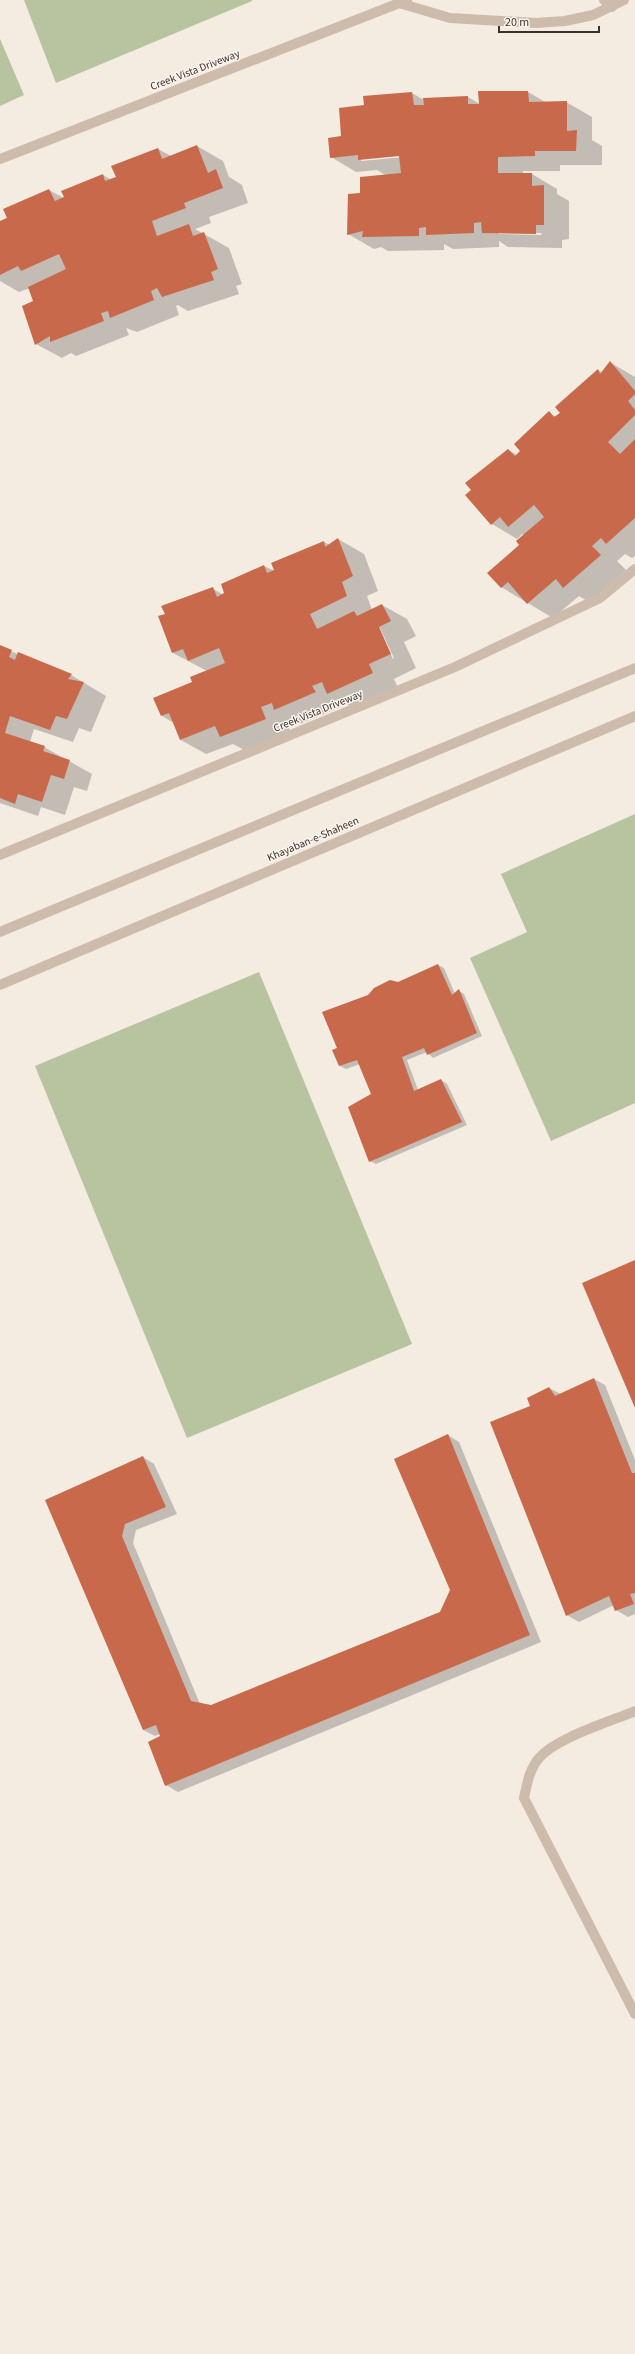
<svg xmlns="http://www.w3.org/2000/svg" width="635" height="2354" font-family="'Source Sans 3',sans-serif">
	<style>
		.green { fill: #b8c4a0 }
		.shadow { fill: #0003; fill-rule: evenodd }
		.building { fill: #c8694b }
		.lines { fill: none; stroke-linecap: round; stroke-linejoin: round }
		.service { stroke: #cdbbac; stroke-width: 10 }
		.tertiary { stroke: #cdbbac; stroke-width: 10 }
		.labels { text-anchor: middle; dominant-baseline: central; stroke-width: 3; stroke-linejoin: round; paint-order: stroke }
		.street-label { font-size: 11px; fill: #3b302b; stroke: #fbf5ee }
	</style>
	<rect width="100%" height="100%" fill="#f4ebe1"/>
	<g class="green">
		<path d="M24 0H252V1L56 83Z"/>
		<path d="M0 39 24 95 0 106Z"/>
		<path d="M635 814V1103L551 1141 470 958 527 932 501 874Z"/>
		<path d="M259 972 412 1344 187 1438 35 1066Z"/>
	</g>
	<g class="shadow">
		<path d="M479 92H528L547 103 566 102 592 117V140L602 146V165H560V171H523V174H532L557 189V194L569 201V239L562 240V248L508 247 499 241V247L453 249 444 244V250L388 251 381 247 374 249 348 234 361 193 387 176 377 170 356 172 331 157 365 106 412 93 424 100 468 97 480 104ZM404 155 405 157 361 161V159ZM497 232 542 233 541 235 499 234Z"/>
		<path d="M197 146 223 161 229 177 242 185 248 203 209 217 211 223 195 229 229 248 242 284 236 286 239 294 188 311 178 305 176 306 179 315 137 332 126 328 129 335 76 356 71 353 62 358 36 344 35 302 30 288 19 292 0 281V222L49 190 64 198 103 175 112 180 117 178 158 149 171 156Z"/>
		<path d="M611 363 635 377V556L632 558 625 554 617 561 626 570 589 602 579 596 553 618 501 587 524 535 522 534 517 539 492 524 472 490 508 450 517 455 549 413 556 417 598 370 603 373Z"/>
		<path d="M338 539 364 554 378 591 367 596 372 610 382 605 407 619 416 636 404 642 416 668 394 679 398 688 354 708 339 700 337 701 341 707 300 724 292 719 286 721 291 733 246 751 233 744 206 754 181 740 174 723 162 716 207 671 173 653 166 614 213 589 224 595 264 566 275 571 272 563 324 542 330 545ZM378 628H380L394 658 393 659Z"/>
		<path d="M0 647 71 675 106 696 91 732 79 728 73 742 34 729 30 742 44 747 92 774 87 791 74 787 65 815 41 807 38 816 0 803Z"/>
		<path d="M438 965 444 968 455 994 459 991 464 994 482 1036 433 1058 427 1052 407 1060 418 1090 441 1080 447 1084 467 1125 376 1164 370 1161 373 1095 360 1064 346 1069 340 1066 339 1049 398 983Z"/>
		<path d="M594 1379 605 1385 635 1460V1614L628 1617 616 1610 614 1605 579 1622 567 1615 531 1407 549 1388 561 1394Z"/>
		<path d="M448 1435 459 1442 541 1642 178 1792 166 1785 160 1734 155 1736 143 1730 46 1500 143 1457 154 1464 177 1514 136 1530 133 1543 200 1704 211 1706 440 1612 451 1590Z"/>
	</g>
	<g class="building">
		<path d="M478 91H528L529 102 567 101V131L577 130 576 151H535V156L498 157V173H532V186L544 185V225H536V234L482 233 481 222 474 223V233L426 235V227L419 228V236L362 237 363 231 347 235 348 194 360 193V177L401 173 399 156 358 160V155L330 158 328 138 341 136 339 108 364 105 363 96 412 92 414 105H424L423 98 468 96V104H479Z"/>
		<path d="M197 145 208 173 216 169 223 188 184 203 186 208 152 221 157 236 189 224 193 236 204 232 218 269 211 272 214 280 162 297 157 288 151 291 154 300 110 318 108 311 101 313 104 321 50 342V336L35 345 22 306 33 301 28 287 66 269 59 254 21 271 18 266 0 275V221L7 218 3 209 49 189 55 201 64 197 61 191 103 174 105 181 116 177 111 166 158 148 162 159Z"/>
		<path d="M610 361 635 391V394L628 401 635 410V415L608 442 620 454 635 439V518L606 544 601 538 592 546 601 555 563 588 556 579 527 604 508 582 501 588 487 573 519 545 516 541 544 517 534 505 508 527 500 517 491 525 465 495 471 490 465 483 508 449 515 456 520 451 514 444 549 411 554 417 560 413 555 407 598 369 600 374Z"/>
		<path d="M338 538 353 576 342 582 347 596 310 614 317 629 354 611 357 616 382 604 391 621 379 627 391 654 369 664 373 673 327 694 322 682 312 686 316 692 274 710 272 703 261 707 266 719 220 737 215 726 180 740 169 713 161 716 153 698 192 682 190 677 225 663 219 648 188 661 183 649 172 653 158 616 165 614 161 606 213 587 217 597 224 593 221 584 264 565 267 573 274 570 271 563 324 541 325 547Z"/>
		<path d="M0 645 12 650 9 657 15 660 18 652 72 674 68 679 84 682 67 719 56 716 50 730 10 716 5 733 45 746 43 751 70 760 64 779 51 775 42 802 18 794 15 804 0 798Z"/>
		<path d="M438 964 452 995 459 989 477 1033 427 1055 424 1048 402 1057 414 1091 441 1079 462 1122 369 1162 348 1107 371 1094 357 1060 339 1066 332 1050 337 1048 322 1012 368 995 374 988 390 980 398 982Z"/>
		<path d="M635 1260V1408L582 1283Z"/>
		<path d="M594 1378 632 1473H635V1593L630 1594 634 1604 615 1611 609 1596 566 1616 490 1422 530 1406 527 1398 549 1387 555 1396Z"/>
		<path d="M448 1434 530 1635 165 1786 148 1742 160 1736 156 1725 143 1730 45 1500 143 1456 166 1507 125 1524 122 1536 191 1701 211 1705 440 1612 450 1590 394 1459Z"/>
	</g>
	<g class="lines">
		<g class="service">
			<path d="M604 0 612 7"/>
			<path d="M399 3 450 18 536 23 565 21 593 15 624 0"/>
			<path d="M0 159 407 0"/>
			<path d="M0 855 455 667 600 598 635 569"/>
			<path d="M635 1711C609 1722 556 1738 539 1758 529 1770 527 1784 524 1798L635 2014"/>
		</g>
		<g class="tertiary">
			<path d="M0 932 635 668"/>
			<path d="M0 985 635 716"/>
		</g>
	</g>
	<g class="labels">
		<g class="street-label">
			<text transform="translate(195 70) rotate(-21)">Creek Vista Driveway</text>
			<text transform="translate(318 711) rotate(-22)">Creek Vista Driveway</text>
			<text transform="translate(313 839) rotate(-23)">Khayaban-e-Shaheen</text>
		</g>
	</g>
	<path d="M499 26v6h100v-6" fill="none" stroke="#3b302b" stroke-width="2"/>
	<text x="505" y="26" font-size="12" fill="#3b302b" stroke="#fbf5ee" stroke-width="3" paint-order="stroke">20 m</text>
</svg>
